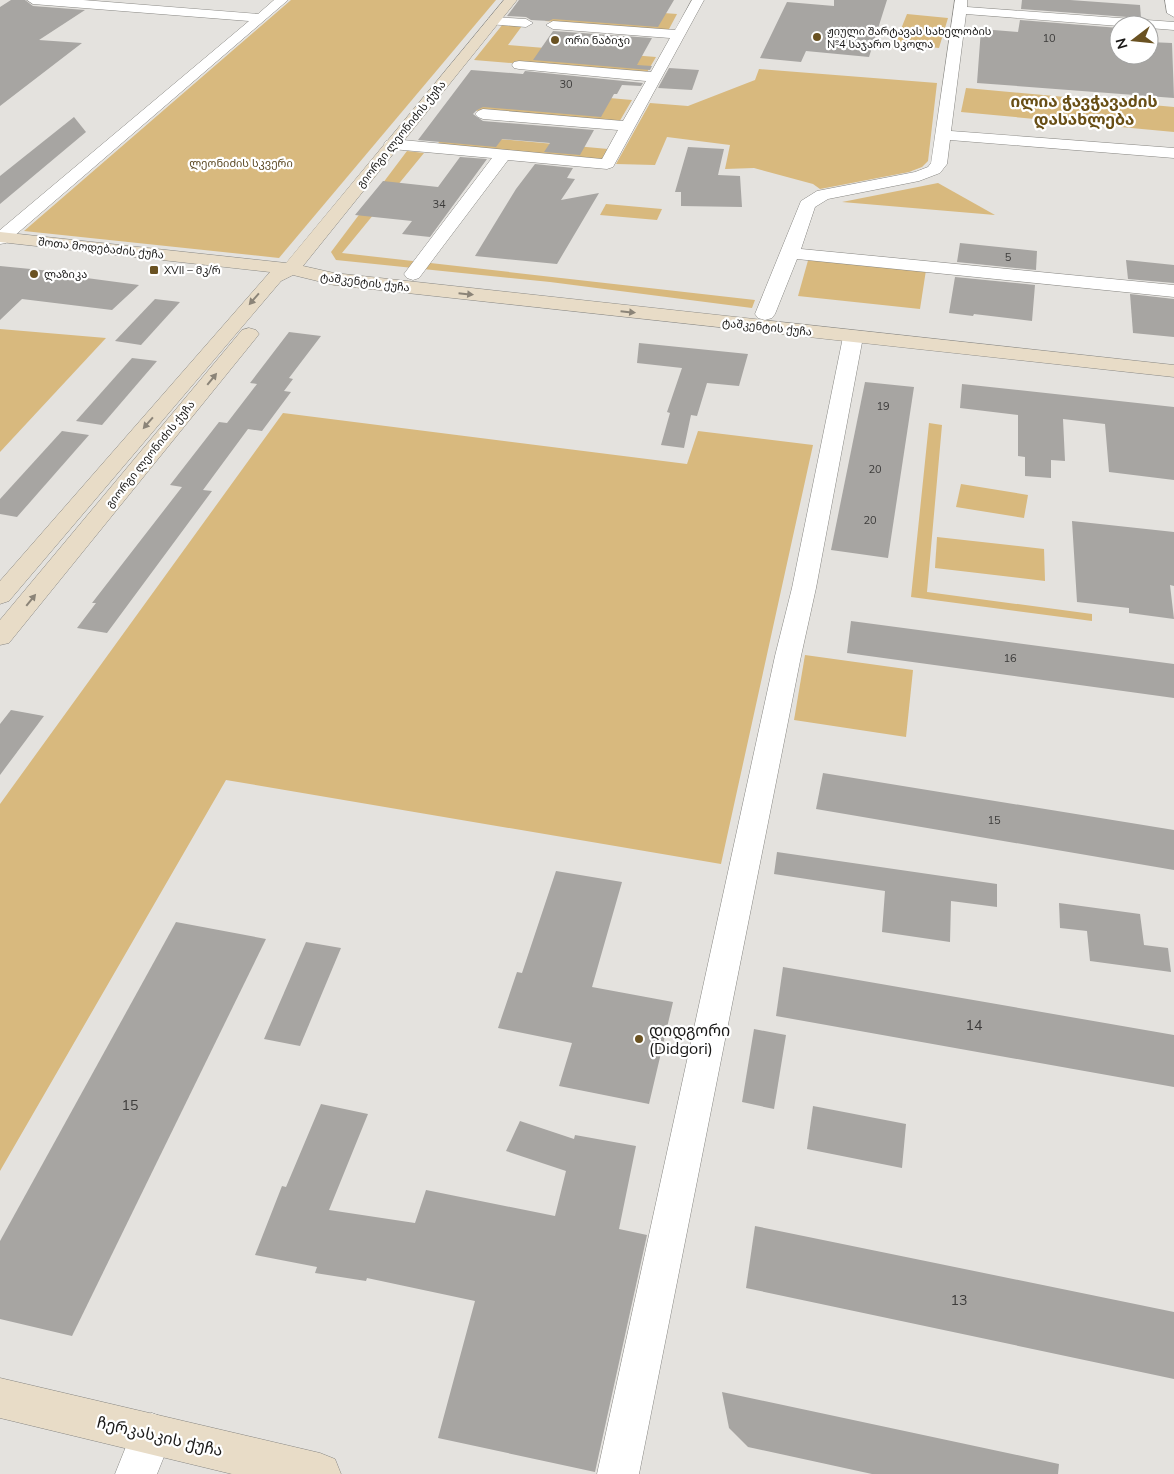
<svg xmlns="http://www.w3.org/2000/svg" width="1174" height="1474" font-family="Mulish,'Noto Sans Georgian',sans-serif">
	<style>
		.green { fill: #d8b97e }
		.building { fill: #a7a5a2 }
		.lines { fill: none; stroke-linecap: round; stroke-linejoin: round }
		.street-casing { stroke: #888783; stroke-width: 1 }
		.secondary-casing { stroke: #888783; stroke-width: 1 }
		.street { fill: #fff; fill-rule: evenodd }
		.secondary { fill: #e8dcc7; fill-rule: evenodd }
		.oneway { fill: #8b8478 }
		.poi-dot { fill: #6a5222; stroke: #fff; stroke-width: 2 }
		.labels { text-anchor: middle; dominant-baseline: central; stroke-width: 4.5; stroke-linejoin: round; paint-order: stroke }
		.far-poi-label { font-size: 11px; fill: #191817; stroke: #fff; text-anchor: start }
		.number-label { font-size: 11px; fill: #3c3b3a }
		.far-street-label { font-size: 11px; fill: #191817; stroke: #fff }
		.far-park-label { font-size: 11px; fill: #5c4924; stroke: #fff }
		.near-number-label { font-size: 14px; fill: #3c3b3a }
		.far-district-label { font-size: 16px; font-weight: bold; fill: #694f16; stroke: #fff }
		.near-poi-label { font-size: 16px; fill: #191817; stroke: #fff; text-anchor: start }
		.near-street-label { font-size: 16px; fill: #191817; stroke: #fff }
	</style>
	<rect width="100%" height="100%" fill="#e4e2de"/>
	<g class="green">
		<path d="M291 0H496L279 258 24 231Z"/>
		<path d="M557 5 677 14 668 31 545 21Z"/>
		<path d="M907 14 948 18 939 48 895 44Z"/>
		<path d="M503 24 522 26 508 45 656 57 646 74 474 60Z"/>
		<path d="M759 69 937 83 928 161 922 167 909 172 820 189 813 184 754 168 725 169 730 145 667 137 655 165 616 164 650 103 688 106 755 80Z"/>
		<path d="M487 87 632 100 618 124 469 110Z"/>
		<path d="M966 88 1174 107V132L961 112Z"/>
		<path d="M445 134 608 149 601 162 436 146Z"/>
		<path d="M407 151 424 153 342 253 755 300 752 308 550 282 336 260 331 252Z"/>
		<path d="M938 183 995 215 842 202Z"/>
		<path d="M606 204 662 209 657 220 600 215Z"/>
		<path d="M809 257 926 270 920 309 798 296Z"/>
		<path d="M0 329 106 338 0 452Z"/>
		<path d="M283 413 687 464 698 431 813 445 721 864 226 780 0 1171V804Z"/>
		<path d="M929 423 942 425 927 592 1092 614V621L911 597Z"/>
		<path d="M961 484 1028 495 1024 518 956 507Z"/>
		<path d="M937 537 1044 549 1045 581 935 568Z"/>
		<path d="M805 655 913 670 906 737 794 720Z"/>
	</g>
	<g class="building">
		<path d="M11 0H25L33 6 85 10 39 40 82 43 0 106V7Z"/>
		<path d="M519 0H674L658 27 553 19 549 21 531 20 526 17 507 16Z"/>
		<path d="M834 0H887L869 57 806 51 801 62 760 58 787 2 834 6Z"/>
		<path d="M1022 0H1070L1140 5 1141 18 1021 9Z"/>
		<path d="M1020 20 1119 28V55H1149V42L1172 43 1174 98 977 83 981 29 1018 32Z"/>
		<path d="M553 31 652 38 637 65 652 66 650 70 533 60Z"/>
		<path d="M669 68 699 70 692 90 658 88Z"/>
		<path d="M471 70 523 74 525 71 643 83 641 86 622 85 617 94H614L601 117 483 107 477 110 473 114 483 121 594 130 580 155 544 152 550 143 502 139 496 147 418 140Z"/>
		<path d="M74 117 86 132 0 204V176Z"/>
		<path d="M688 147 724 149 718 175 740 176 742 207 681 206V192H675Z"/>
		<path d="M460 157 487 159 430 237 402 234 412 221 355 215 383 181 438 187Z"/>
		<path d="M535 164 573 168 567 178 575 179 561 200 599 193 557 264 475 256 516 189Z"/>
		<path d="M960 243 1037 251 1036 270 957 262Z"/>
		<path d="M1126 260 1174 265V283L1128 279Z"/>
		<path d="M0 266 51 271 49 273 139 285 112 310 22 299 0 320Z"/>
		<path d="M955 277 1035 285 1032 321 974 314 973 316 949 313Z"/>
		<path d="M1130 294 1174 299V337L1133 333Z"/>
		<path d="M155 299 180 302 141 345 115 341Z"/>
		<path d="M289 332 321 336 289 378 293 379 284 391 291 392 262 431 248 429 203 490 212 491 107 633 77 628 96 603H92L182 487 170 485 219 422 227 423 257 384 250 383Z"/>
		<path d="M639 343 748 354 739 386 707 383 697 416 691 415 684 448 661 445 670 413 667 412 682 368 637 363Z"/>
		<path d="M132 358 157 361 102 425 76 421Z"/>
		<path d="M865 382 914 387 888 558 831 550Z"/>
		<path d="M962 384 1174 407V480L1109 472 1105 424 1063 419 1065 461 1051 460V478L1025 476V457L1018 456V415L960 408Z"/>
		<path d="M62 431 89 435 17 517 0 514V499Z"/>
		<path d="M1072 521 1174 532V586L1170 585 1174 619 1129 613V608L1077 602Z"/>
		<path d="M851 621 1174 664V698L847 653Z"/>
		<path d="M11 710 44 716 0 775V724Z"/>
		<path d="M823 773 1174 830V870L816 809Z"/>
		<path d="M777 852 997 884V907L951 901 950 942 882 932 885 891 774 874Z"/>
		<path d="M556 871 622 882 592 987 673 1002 649 1104 559 1086 572 1043 498 1028 517 972 522 973Z"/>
		<path d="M1059 903 1140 914 1144 945 1168 948 1171 972 1090 961 1087 931 1060 928Z"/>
		<path d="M176 922 266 939 72 1336 0 1319V1241Z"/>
		<path d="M306 942 341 948 300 1046 264 1039Z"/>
		<path d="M783 967 1174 1035V1087L776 1016Z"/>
		<path d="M754 1029 786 1035 774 1109 742 1102Z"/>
		<path d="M321 1104 368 1114 329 1210 415 1223 426 1190 555 1216 566 1171 506 1151 520 1121 574 1139 575 1135 636 1146 619 1229 647 1235 595 1472 438 1438 475 1301 367 1278 366 1281 315 1273 317 1267 255 1255 282 1186 286 1187Z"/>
		<path d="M813 1106 906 1124 902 1168 807 1149Z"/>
		<path d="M755 1226 1174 1312V1379L746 1288Z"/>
		<path d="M722 1392 1059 1464 1058 1474H872L748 1447 729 1428Z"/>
	</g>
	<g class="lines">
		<g class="street-casing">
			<g id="street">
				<path d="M27 0H83L258 14 274 0H288L6 243 0 244V230L249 21 33 4Z"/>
				<path d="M692 0H704L613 167 607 169 508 160 419 278 413 280 407 278 404 274 407 270 492 158 392 149 386 147 384 144 386 141 392 139 602 159 618 130 483 119 478 117 475 114 478 111 483 109 623 121 646 81 519 69 514 68 512 65 514 62 519 61 651 72 670 38 553 29 546 25 553 21 675 30Z"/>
				<path d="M955 0H967V7L1174 22V30L1149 28V25L1119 26 966 14 951 131 1174 148V158L950 140 947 164 940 173 919 181 828 199 815 207 801 249 1174 285V297L797 259 775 314 772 318 765 320 758 318 755 314 801 201 817 191 915 172 928 167 931 163Z"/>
				<path d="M1165 0H1174V17L1167 13Z"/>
				<path d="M494 17 526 19 533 23 526 27 489 24 487 21 489 18Z"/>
				<path d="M853 331 860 333 863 337 816 588 801 656 639 1474H597L775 656 792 588 843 337 846 333Z"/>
				<path d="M152 1413 167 1419 173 1434 157 1474H115L137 1419Z"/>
			</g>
		</g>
		<g class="secondary-casing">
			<g id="secondary">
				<path d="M504 0H517L303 266 334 273 1174 365V377L334 285 293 275 281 281 9 601 0 604V581L270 272 0 242V232L286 263Z"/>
				<path d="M249 328 256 330 259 334 256 338 9 643 0 645V620L242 330Z"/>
				<path d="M0 1378 320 1453 335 1459 341 1474H232L0 1418Z"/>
			</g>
		</g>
		<use href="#street" class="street"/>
		<use href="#secondary" class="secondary"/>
	</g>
	<defs><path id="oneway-solid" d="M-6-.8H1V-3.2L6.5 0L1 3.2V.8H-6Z" transform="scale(1.25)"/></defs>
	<g class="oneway">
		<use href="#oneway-solid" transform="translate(466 294) rotate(6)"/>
		<use href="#oneway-solid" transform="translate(254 299) rotate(131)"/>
		<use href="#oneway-solid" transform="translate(628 312) rotate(6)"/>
		<use href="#oneway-solid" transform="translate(212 379) rotate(-51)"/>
		<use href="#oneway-solid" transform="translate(148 423) rotate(131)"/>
		<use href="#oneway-solid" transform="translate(31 600) rotate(-51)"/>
	</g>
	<g class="poi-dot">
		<circle cx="817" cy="37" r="5"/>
		<circle cx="555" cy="40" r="5"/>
		<rect x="149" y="265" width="10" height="10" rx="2.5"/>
		<circle cx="34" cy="274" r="5"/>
		<circle cx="639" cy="1039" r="5"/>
	</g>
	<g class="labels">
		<g class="far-poi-label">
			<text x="827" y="31">ჟიული შარტავას სახელობის<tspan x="827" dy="13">№4 საჯარო სკოლა</tspan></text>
			<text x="565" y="40">ორი ნაბიჯი</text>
			<text x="164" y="270">XVII – მკ/რ</text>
			<text x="44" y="274">ლაზიკა</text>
		</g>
		<g class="number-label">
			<text x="1049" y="38">10</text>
			<text x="566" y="84">30</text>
			<text x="439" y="204">34</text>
			<text x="1008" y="257">5</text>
			<text x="883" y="406">19</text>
			<text x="875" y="469">20</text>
			<text x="870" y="520">20</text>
			<text x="1010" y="658">16</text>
			<text x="994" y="820">15</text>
		</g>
		<g class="far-street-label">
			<text transform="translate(401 134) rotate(-51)">გიორგი ლეონიძის ქუჩა</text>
			<text transform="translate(101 248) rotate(6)">შოთა მოდებაძის ქუჩა</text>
			<text transform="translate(365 282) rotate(7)">ტაშკენტის ქუჩა</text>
			<text transform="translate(767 327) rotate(6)">ტაშკენტის ქუჩა</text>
			<text transform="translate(150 454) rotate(-51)">გიორგი ლეონიძის ქუჩა</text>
		</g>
		<g class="far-park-label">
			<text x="241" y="163">ლეონიძის სკვერი</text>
		</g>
		<g class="near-number-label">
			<text x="974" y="1025">14</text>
			<text x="130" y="1105">15</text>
			<text x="959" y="1300">13</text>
		</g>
		<g class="far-district-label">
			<text x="1084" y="101">ილია ჭავჭავაძის<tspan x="1084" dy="18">დასახლება</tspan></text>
		</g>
		<g class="near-poi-label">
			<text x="649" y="1030">დიდგორი<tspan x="649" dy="18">(Didgori)</tspan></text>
		</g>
		<g class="near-street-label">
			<text transform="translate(160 1436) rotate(13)">ჩერკასკის ქუჩა</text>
		</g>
	</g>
	<g transform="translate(1134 40) rotate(254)"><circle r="24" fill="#ffffff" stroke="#a3a3a2"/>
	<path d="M0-4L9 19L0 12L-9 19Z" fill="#6a5222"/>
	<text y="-8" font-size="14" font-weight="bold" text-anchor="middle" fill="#191817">N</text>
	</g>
</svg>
